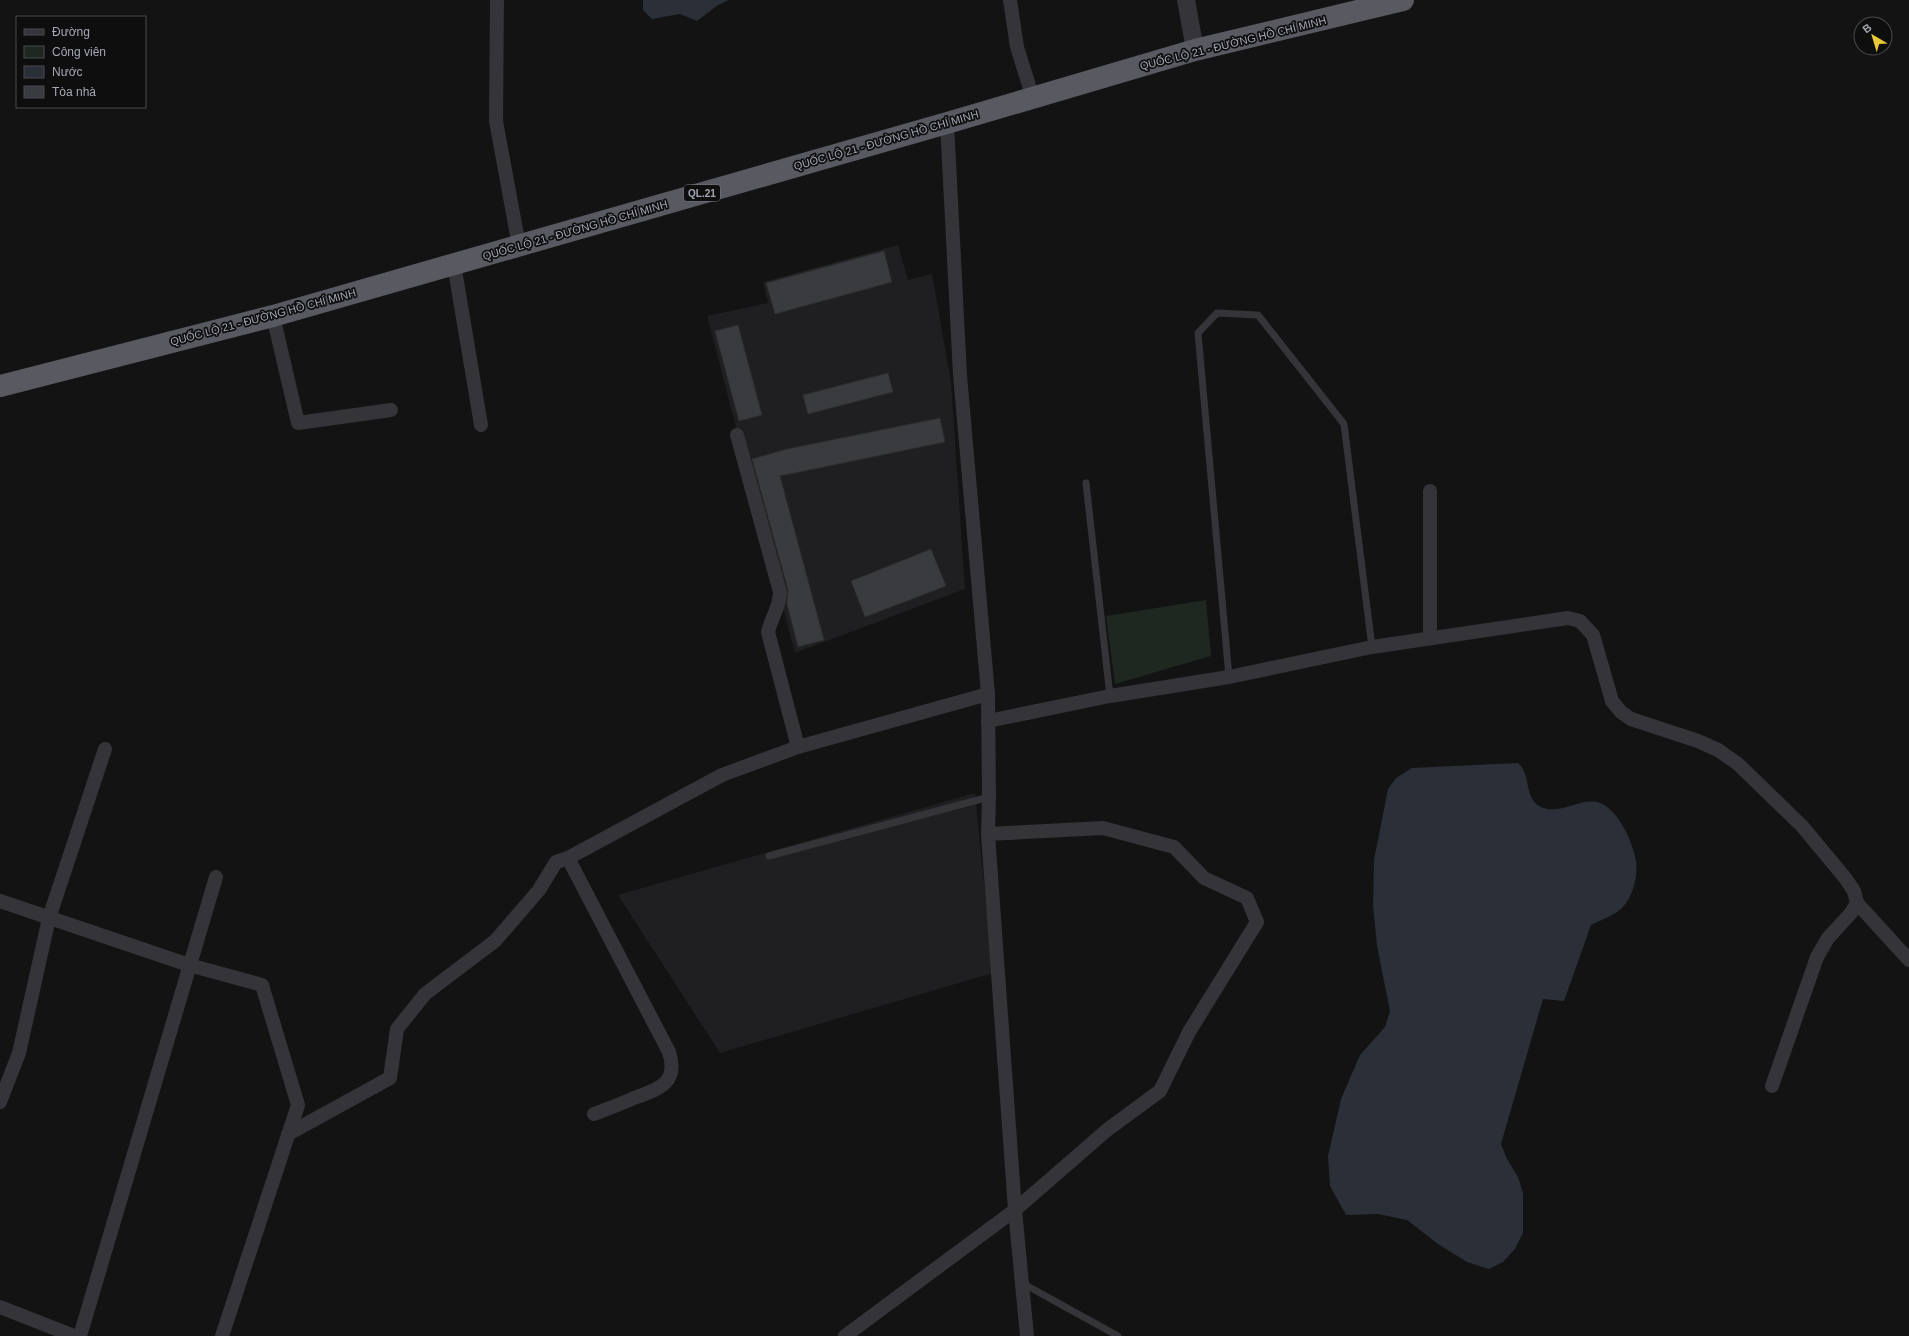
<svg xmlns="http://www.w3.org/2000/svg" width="1909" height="1336" font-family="Arial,sans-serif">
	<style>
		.built { fill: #1f1f21 }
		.green { fill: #1f2721 }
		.water { fill: #2a2f38 }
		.building { fill: #3a3b3e; stroke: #2d2d30 }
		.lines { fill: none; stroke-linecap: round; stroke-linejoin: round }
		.service { stroke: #343439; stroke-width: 7 }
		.minor { stroke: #343439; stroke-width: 14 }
		.tertiary { stroke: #343439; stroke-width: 18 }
		.trunk { stroke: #585961; stroke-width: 22 }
		.labels { text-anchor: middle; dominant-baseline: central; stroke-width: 3.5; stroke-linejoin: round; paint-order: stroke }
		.shield { fill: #0e0e0f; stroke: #787982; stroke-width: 1 }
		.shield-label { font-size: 10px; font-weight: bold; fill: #a5a7b4 }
		.street-label { font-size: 11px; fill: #a5a7b4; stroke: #0e0e0f }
	</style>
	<rect width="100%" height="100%" fill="#131314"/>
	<g class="built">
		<path d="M898 245 908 280 932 274 951 382 965 589 795 653 707 316 768 303 763 282Z"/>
		<path d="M975 793 993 973 720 1053 618 895Z"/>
	</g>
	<path class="green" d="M1206 600 1211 656 1115 684 1106 616Z"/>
	<g class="water">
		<path d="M643 0H729L718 5 697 21 680 14 652 19 643 10Z"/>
		<path d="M1518 763C1532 775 1523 798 1541 807 1560 816 1581 796 1600 803 1619 810 1633 843 1636 861 1638 876 1633 896 1623 907 1615 915 1601 920 1591 925L1564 1001 1543 999 1501 1144 1507 1159 1518 1177 1523 1193V1233L1515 1249 1503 1262 1489 1269 1467 1262 1438 1244 1407 1220 1378 1214 1346 1215 1330 1186 1328 1156 1341 1099 1360 1055 1385 1027 1390 1011 1377 946 1373 906 1374 860 1388 789 1396 778 1412 768Z"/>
	</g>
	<g class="building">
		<path d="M884 251 892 282 775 314 766 283Z"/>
		<path d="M738 325 762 415 739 421 715 331Z"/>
		<path d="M888 373 893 392 808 414 803 395Z"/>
		<path d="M940 418 945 442 780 476 824 640 798 647 787 604 788 590 752 459 787 449Z"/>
		<path d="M931 549 946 586 865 617 851 581Z"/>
	</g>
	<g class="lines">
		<g class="service">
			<path d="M1086 483 1110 696"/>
			<path d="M1229 677 1198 333 1217 313 1258 315 1344 424 1372 647"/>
			<path d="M769 856 989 797"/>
			<path d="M1022 1283 1118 1336"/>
		</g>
		<g class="minor">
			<path d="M497 0 496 121 519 246"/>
			<path d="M1010 0 1017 47 1033 98"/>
			<path d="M947 123 960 375 988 694 989 797 988 834 1015 1210 1027 1336"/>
			<path d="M454 264 481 425"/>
			<path d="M273 316 298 423 391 410"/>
			<path d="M737 435 780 592C780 607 771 618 768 632L798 747"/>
			<path d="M1430 637V491"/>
			<path d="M988 721 1110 696 1229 677 1372 647 1568 618 1580 621 1593 635 1612 701 1621 712 1631 719 1698 741 1718 750 1738 764 1802 826 1846 879 1854 891 1857 903 1851 913 1828 938 1817 957 1772 1086"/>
			<path d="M568 858 669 1052C679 1083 659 1089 634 1098 621 1104 607 1109 594 1114"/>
			<path d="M0 901 189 965 262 985 298 1105 222 1336"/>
			<path d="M1857 903 1909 960"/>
			<path d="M0 1102 19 1053 49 918 105 749"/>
			<path d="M288 1134 390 1078 397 1029 425 994 495 941 539 890 556 862 568 858 722 775 798 747 988 694"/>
			<path d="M0 1307 74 1336"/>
			<path d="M80 1336 216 877"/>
			<path d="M845 1336 1015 1210 1107 1130 1160 1091 1189 1032 1257 922 1247 898 1204 878 1174 847 1103 828 988 834"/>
		</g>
		<path class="tertiary" d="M1186 0 1195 50"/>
		<path class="trunk" d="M0 386 273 316 947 123 1195 50 1403 0"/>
	</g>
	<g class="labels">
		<rect class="shield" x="684" y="185" width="36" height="16" rx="3"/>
		<g class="shield-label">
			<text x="702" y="193">QL.21</text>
		</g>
		<g class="street-label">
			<text transform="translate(1233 43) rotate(-14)">QUỐC LỘ 21 - ĐƯỜNG HỒ CHÍ MINH</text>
			<text transform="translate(886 140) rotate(-16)">QUỐC LỘ 21 - ĐƯỜNG HỒ CHÍ MINH</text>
			<text transform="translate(575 230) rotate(-16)">QUỐC LỘ 21 - ĐƯỜNG HỒ CHÍ MINH</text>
			<text transform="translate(263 317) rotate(-15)">QUỐC LỘ 21 - ĐƯỜNG HỒ CHÍ MINH</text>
		</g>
	</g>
	<rect x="16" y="16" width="130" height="92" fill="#0e0e0f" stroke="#4a4b51"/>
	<rect x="24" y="29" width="20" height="6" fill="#343439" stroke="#4a4b51"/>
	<text x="52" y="36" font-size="12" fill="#a5a7b4">Đường</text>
	<rect x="24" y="46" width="20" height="12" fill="#1f2721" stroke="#4a4b51"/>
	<text x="52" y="56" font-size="12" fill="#a5a7b4">Công viên</text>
	<rect x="24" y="66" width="20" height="12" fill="#2a2f38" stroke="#4a4b51"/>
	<text x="52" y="76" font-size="12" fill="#a5a7b4">Nước</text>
	<rect x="24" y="86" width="20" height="12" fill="#3a3b3e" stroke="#4a4b51"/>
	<text x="52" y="96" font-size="12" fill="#a5a7b4">Tòa nhà</text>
	<g transform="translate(1873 36) rotate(322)"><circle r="19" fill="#0e0e0f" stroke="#4a4b51"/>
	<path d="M0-3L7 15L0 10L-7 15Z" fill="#eac836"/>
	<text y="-6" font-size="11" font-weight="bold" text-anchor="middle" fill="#a5a7b4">B</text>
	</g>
</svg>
